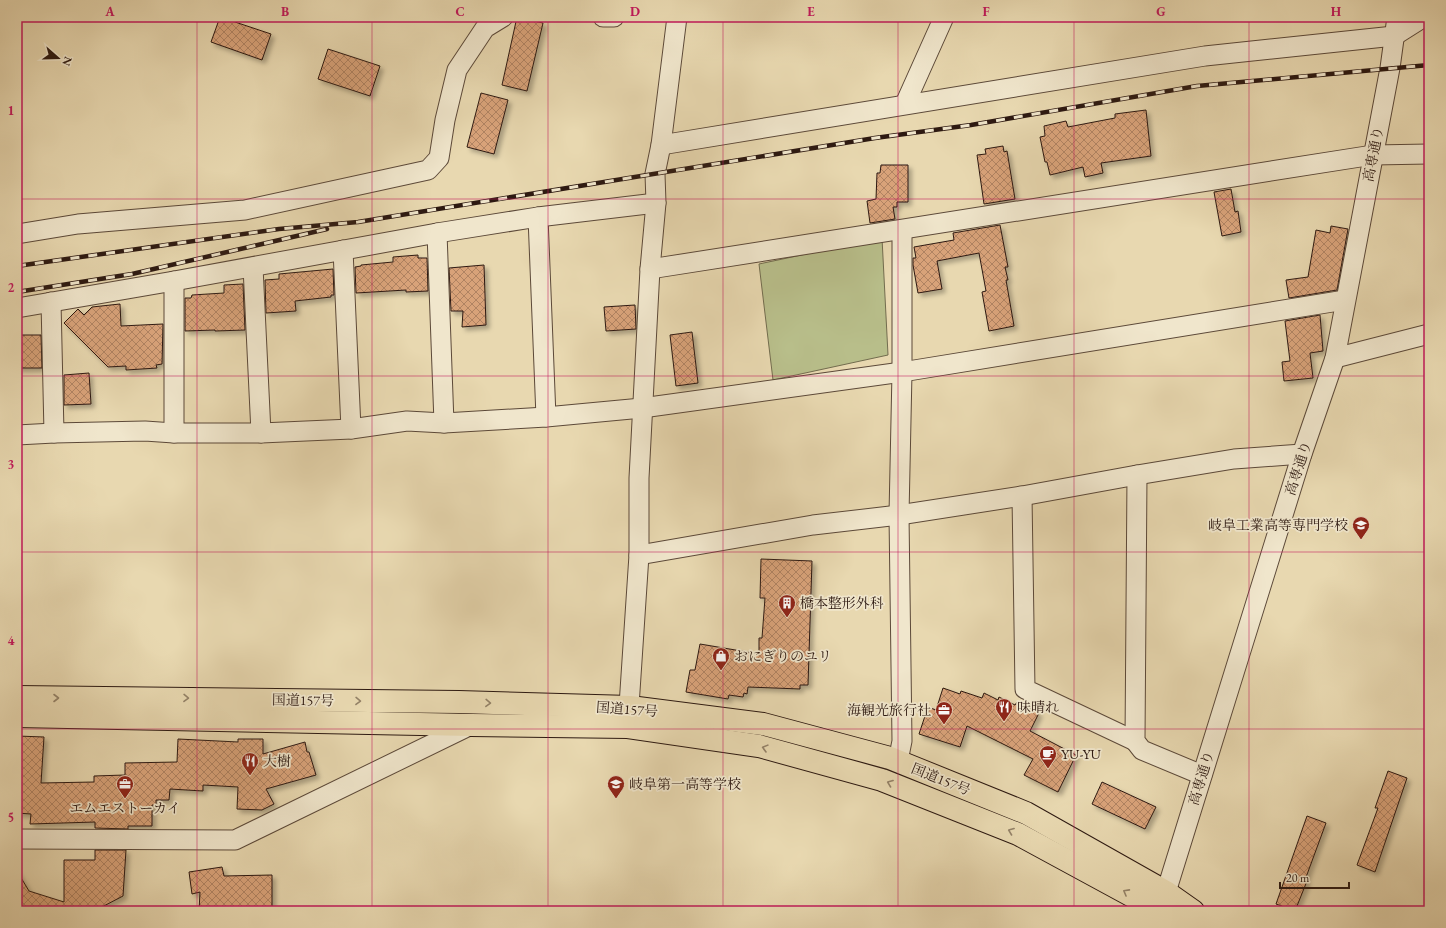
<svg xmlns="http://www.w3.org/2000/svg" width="1446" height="928" font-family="'EB Garamond','Noto Serif JP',serif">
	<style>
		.park { fill: #b8be8a; stroke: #726c4e }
		.building { fill: url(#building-cross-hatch); stroke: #2d1911; filter: url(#shadow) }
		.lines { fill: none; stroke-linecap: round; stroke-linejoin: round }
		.minor-casing { stroke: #5c4939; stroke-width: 21 }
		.trunk-casing { stroke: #2d1911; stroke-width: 24 }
		.minor { stroke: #f0e6cc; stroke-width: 19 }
		.trunk { stroke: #e8d8b0; stroke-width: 22 }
		.rail-casing { stroke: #2d1911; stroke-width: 4.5 }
		.rail { stroke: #f0e6cc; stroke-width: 3; stroke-dasharray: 9; stroke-linecap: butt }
		.oneway { stroke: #948268 }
		.grid { fill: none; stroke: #c2185b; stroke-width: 1; stroke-opacity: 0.55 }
		.labels { text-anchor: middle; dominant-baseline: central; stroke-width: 3.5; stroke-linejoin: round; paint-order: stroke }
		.street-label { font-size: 14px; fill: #2d1911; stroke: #f0e6cc }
		.poi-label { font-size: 14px; fill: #2d1911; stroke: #f0e6cc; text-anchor: start }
		.neatline { fill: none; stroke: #c2185b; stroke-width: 1.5 }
		.grid-label { font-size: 13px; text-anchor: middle; font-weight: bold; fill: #c2185b }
	</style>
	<defs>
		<pattern id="building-cross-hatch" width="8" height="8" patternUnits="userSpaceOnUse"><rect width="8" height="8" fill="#d8a279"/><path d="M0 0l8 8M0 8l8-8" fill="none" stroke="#b08362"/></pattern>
		<filter id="shadow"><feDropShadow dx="3.5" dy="3.5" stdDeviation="2" flood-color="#0004"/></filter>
	</defs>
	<rect width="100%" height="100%" fill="#e8d8b0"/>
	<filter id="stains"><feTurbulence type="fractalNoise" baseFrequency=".005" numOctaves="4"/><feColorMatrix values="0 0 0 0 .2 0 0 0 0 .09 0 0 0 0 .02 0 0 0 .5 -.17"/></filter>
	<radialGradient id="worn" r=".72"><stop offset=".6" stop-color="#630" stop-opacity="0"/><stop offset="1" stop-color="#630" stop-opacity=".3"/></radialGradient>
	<path class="park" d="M882 238 888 355 773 380 759 264Z"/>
	<g class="building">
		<path d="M220 17 271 34 262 60 211 42Z"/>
		<path d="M517 17 543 23 527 91 502 85Z"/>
		<path d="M328 49 380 66 370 96 318 79Z"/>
		<path d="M481 93 508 100 494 154 467 147Z"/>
		<path d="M1146 110 1151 156 1101 163 1103 173 1085 177 1083 167 1050 175 1047 162H1045L1040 137 1045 136 1044 126 1066 121 1068 127 1115 118V114Z"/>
		<path d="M1003 146 1004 152 1007 151 1015 199 984 204 977 155 986 154 985 149Z"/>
		<path d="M881 165H908V202H897V207H893L895 219 870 223 867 201 876 199 877 173H880Z"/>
		<path d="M1231 189 1235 212 1238 211 1241 232 1222 236 1214 192Z"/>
		<path d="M1000 225 1008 267H1005L1008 280H1006L1014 326 989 331 982 292 986 291 979 253 937 261 942 289 918 293 913 265V258H916L914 247 954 240 953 233Z"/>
		<path d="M1331 226 1348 229 1337 290 1289 298 1286 280 1308 277 1316 230 1330 233Z"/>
		<path d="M418 255V258H427L428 291 406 292V290L356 293 355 267 361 266V265L393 262V257Z"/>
		<path d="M484 265 486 325 462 327 463 311H451L449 268Z"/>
		<path d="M333 269 334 295H331V297L295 301 296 311 266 313 265 280 279 279V274Z"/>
		<path d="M243 284 245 330 215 331V330L185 331V298H191L192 295 224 293V285Z"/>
		<path d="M120 304 121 326 163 324 162 364 156 365 157 368 126 370V366L108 367 64 323 78 309 84 315 92 307Z"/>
		<path d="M635 305 636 329 606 331 604 307Z"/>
		<path d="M1320 315 1323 351 1310 353 1313 378 1284 381 1282 362 1290 361 1285 321Z"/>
		<path d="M692 332 698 383 676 386 670 335Z"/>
		<path d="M17 335H41L42 368H17Z"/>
		<path d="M89 373 91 404 64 405V375Z"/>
		<path d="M761 559 812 561 808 685H800V689L748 687 747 694 744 693 743 697 729 695 728 699 686 692 690 670H695L700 644 759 654V638H762L765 598H760Z"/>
		<path d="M943 688 960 694 961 691 982 698 984 693 998 700 999 697 1015 705 1017 702 1039 713 1030 731 1076 755 1058 792 1024 775 1033 759 967 726 960 747 919 734 928 707 936 710Z"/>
		<path d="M17 736 44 737 41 783 94 782V776L125 775V763L177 762 178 739 238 742V739H263V754L305 742 307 752H309L316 775 266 789 274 804 262 810 237 809 238 787 203 785V791L170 789 169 800H156V805H152V826H128V829L95 828V822L30 824 31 814 17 813Z"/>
		<path d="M1388 771 1407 778 1375 872 1357 865 1378 808H1375Z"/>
		<path d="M1102 782 1156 807 1145 829 1092 804Z"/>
		<path d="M1307 816 1326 823 1305 880 1307 881 1295 911 1276 904Z"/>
		<path d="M95 850H126L123 896 98 909 17 911V871L29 891 64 902V860H95Z"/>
		<path d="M222 867 224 876 272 875V911H199L200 892 192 894 189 872Z"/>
	</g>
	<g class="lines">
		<g class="minor-casing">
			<g id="minor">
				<path d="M603 17H614"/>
				<path d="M905 104 944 17"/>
				<path d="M661 145 1205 56 1394 36 1424 17"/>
				<path d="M538 217 546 417"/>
				<path d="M437 233 444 423"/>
				<path d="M17 234 78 224 245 210 428 170 439 158 445 120 457 70 485 28 503 17"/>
				<path d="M343 250 351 429"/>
				<path d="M253 267 261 433"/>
				<path d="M650 269 1373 155 1429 154"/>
				<path d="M51 302 54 433"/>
				<path d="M17 308 174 281 437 233 538 217 656 203"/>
				<path d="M1335 358 1429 334"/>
				<path d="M174 433V281"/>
				<path d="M17 435 54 433 145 431 174 433H261L351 429 407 421 444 423 546 417 642 408 902 372 1345 300"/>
				<path d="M1137 475 1135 741 1142 750 1202 775"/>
				<path d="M1022 496 1025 689 1135 741"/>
				<path d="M639 555 813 525 899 515 1022 496 1137 475 1234 459 1302 454"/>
				<path d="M628 721 639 555V478L650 269 656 203 655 174 661 145 677 17"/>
				<path d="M898 761 902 741 899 515 902 372V230"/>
				<path d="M17 839 235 840 471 725"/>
				<path d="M1162 905 1302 454 1335 358 1390 68 1397 17"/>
			</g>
		</g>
		<g class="trunk-casing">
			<g id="trunk">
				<path d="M17 697 459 702 630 707 763 724 890 758 1026 813 1166 892 1193 911"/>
				<path d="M17 716 471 725 628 727 759 746 882 780 1018 834 1160 911"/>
			</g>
		</g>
		<use href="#minor" class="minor"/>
		<use href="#trunk" class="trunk"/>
		<g class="rail-casing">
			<g id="rail">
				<path d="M17 266 279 229 358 222 875 138 971 125 1197 86 1429 65"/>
				<path d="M17 292 132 274 327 229"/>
			</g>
		</g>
		<use href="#rail" class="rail"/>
	</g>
	<defs><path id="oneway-chevron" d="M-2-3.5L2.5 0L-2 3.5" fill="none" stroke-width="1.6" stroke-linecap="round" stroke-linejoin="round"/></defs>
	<g class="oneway">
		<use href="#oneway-chevron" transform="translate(56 698)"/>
		<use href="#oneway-chevron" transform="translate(186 698) rotate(1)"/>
		<use href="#oneway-chevron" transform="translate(358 701) rotate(1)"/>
		<use href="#oneway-chevron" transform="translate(488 703) rotate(2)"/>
		<use href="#oneway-chevron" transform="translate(765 748) rotate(-165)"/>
		<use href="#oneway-chevron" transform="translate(890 783) rotate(-159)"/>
		<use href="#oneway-chevron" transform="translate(1011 831) rotate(-159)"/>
		<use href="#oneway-chevron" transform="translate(1126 892) rotate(-151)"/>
	</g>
	<path class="grid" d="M197 17V911M372 17V911M548 17V911M723 17V911M898 17V911M1074 17V911M1249 17V911M17 199H1429M17 376H1429M17 552H1429M17 729H1429"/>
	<defs>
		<g id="university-pin" transform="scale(0.9)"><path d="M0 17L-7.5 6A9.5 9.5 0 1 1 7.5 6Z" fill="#8f2418" stroke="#f0e6cc"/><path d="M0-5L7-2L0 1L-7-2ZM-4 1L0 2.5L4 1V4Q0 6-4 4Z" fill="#fff"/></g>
		<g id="building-pin" transform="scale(0.9)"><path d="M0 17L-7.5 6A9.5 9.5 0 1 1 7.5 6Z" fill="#8f2418" stroke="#f0e6cc"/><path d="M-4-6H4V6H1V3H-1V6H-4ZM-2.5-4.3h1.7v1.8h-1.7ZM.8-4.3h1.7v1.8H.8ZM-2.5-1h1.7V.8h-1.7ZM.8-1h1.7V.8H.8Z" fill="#fff"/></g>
		<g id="shop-pin" transform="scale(0.9)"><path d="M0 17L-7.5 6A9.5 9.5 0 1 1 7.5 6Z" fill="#8f2418" stroke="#f0e6cc"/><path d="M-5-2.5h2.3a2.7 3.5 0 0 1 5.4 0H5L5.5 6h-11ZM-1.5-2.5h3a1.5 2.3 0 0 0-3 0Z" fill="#fff"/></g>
		<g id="restaurant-pin" transform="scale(0.9)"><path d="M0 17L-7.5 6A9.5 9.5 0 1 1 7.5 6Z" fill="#8f2418" stroke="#f0e6cc"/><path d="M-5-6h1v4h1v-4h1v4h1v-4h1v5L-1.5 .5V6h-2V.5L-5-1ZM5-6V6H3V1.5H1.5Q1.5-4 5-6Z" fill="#fff"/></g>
		<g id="office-pin" transform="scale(0.9)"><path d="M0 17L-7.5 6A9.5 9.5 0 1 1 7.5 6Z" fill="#8f2418" stroke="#f0e6cc"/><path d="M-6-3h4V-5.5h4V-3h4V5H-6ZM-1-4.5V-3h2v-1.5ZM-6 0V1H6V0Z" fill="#fff"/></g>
		<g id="cafe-pin" transform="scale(0.9)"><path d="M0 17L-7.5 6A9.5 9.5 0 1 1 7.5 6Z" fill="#8f2418" stroke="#f0e6cc"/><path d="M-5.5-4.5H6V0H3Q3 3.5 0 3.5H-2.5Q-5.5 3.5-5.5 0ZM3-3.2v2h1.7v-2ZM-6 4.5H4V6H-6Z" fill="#fff"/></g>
		<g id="school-pin" transform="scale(0.9)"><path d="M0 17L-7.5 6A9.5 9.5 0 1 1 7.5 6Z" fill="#8f2418" stroke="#f0e6cc"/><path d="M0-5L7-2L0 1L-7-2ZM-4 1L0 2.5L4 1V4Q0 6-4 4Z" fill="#fff"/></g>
	</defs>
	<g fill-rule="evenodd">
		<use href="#university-pin" x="1361" y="525"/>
		<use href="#building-pin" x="787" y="603"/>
		<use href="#shop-pin" x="721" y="656"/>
		<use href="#restaurant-pin" x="1004" y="707"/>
		<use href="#office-pin" x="944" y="710"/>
		<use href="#cafe-pin" x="1048" y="754"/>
		<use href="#restaurant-pin" x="250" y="761"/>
		<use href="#office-pin" x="125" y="784"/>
		<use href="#school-pin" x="616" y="784"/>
	</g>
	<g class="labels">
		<g class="street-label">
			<text transform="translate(1373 154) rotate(-79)">高専通り</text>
			<text transform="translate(1298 468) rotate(-72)">高専通り</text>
			<text transform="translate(303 700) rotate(1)">国道157号</text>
			<text transform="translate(627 709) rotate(4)">国道157号</text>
			<text transform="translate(1201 778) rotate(-73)">高専通り</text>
			<text transform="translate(941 779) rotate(22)">国道157号</text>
		</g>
		<g class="poi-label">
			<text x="1348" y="525" text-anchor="end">岐阜工業高等専門学校</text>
			<text x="800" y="603">橋本整形外科</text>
			<text x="734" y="656">おにぎりのユリ</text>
			<text x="1017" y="707">味晴れ</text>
			<text x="931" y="710" text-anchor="end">海観光旅行社</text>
			<text x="1061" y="754">YU-YU</text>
			<text x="263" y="761">大樹</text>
			<text x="629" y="784">岐阜第一高等学校</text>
			<text x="125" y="808" text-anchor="middle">エムエストーカイ</text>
		</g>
	</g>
	<rect width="1446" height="928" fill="none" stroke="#e8d8b0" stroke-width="44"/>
	<g transform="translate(58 58) rotate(110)" stroke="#f0e6cc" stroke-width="3" paint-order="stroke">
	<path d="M0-3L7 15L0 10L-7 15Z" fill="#2d1911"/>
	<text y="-6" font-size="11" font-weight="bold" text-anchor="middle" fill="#2d1911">N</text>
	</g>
	<path d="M1280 882v6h69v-6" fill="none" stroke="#2d1911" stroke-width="2"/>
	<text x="1286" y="882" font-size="12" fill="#2d1911" stroke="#f0e6cc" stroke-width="3" paint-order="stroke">20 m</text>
	<rect x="22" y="22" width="1402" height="884" class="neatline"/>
	<g class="grid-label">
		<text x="110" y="16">A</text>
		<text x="285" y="16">B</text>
		<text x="460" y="16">C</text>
		<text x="635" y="16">D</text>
		<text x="811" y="16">E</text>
		<text x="986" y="16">F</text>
		<text x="1161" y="16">G</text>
		<text x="1336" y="16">H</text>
		<text x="11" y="115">1</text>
		<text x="11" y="292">2</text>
		<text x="11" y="469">3</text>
		<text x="11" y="645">4</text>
		<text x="11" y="822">5</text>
	</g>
	<rect width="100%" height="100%" filter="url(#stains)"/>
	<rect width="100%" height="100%" fill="url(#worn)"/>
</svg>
